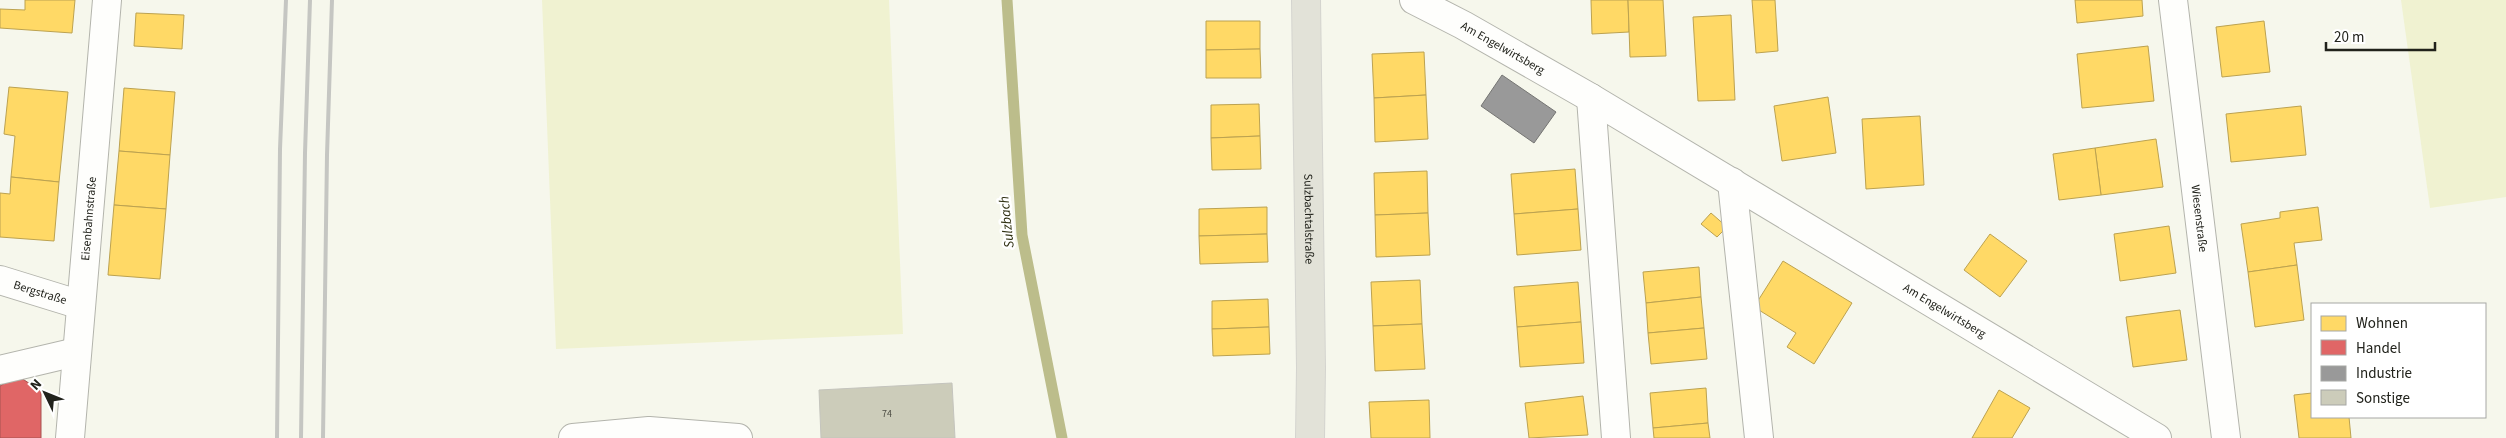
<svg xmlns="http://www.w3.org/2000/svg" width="2506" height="438" viewBox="0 0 2506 438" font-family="'Source Sans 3',sans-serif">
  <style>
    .green { fill: #f0f2d1 }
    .homes { fill: #ffd966; stroke: #bca250 }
    .shops { fill: #e06666; stroke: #a75250 }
    .industry { fill: #999; stroke: #757573 }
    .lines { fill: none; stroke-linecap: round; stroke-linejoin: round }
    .stream { stroke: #bcbd8b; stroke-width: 11 }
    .building { fill: #ccccba; stroke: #c4c4bd }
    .minor-casing { stroke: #b3b4ac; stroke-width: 30 }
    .major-casing { stroke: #d4d4cf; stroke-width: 30 }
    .minor { stroke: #fefefc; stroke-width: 28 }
    .major { stroke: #e2e2d8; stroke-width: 28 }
    .rail { stroke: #c5c6c2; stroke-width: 4 }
    .labels { text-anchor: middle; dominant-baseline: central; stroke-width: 5; stroke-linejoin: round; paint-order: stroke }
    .number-label { font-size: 10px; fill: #4c4c43 }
    .street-label { font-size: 12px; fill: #21221b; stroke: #fff }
    .water-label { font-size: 14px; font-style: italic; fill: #2f3012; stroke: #fff }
  </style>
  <rect width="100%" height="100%" fill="#f6f7ec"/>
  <g class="green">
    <path d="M542 0H889L903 334 556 349Z"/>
    <path d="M2401 0H2506V197L2430 208Z"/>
  </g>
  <g class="homes">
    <path d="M25 0H75L72 33 0 28V9L25 10Z"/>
    <path d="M1591 0H1628L1629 32 1592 34Z"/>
    <path d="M1628 0H1663L1666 56 1630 57Z"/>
    <path d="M1752 0H1775L1778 51 1756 53Z"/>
    <path d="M2075 0H2142L2143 16 2077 23Z"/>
    <path d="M136 13 184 15 182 49 134 46Z"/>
    <path d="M1731 15 1735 100 1698 101 1693 17Z"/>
    <path d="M1206 21H1260V49L1206 50Z"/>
    <path d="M2264 21 2270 72 2222 77 2216 27Z"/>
    <path d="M2148 46 2154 101 2082 108 2077 54Z"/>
    <path d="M1260 49 1261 78H1206V50Z"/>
    <path d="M1424 52 1426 95 1374 98 1372 54Z"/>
    <path d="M9 87 68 92 59 182 11 177 15 136 4 134Z"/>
    <path d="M124 88 175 92 170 155 119 151Z"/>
    <path d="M1426 95 1428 139 1375 142 1374 98Z"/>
    <path d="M1828 97 1836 153 1782 161 1774 106Z"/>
    <path d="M1259 104 1260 136 1211 138V105Z"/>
    <path d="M2301 106 2306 155 2231 162 2226 114Z"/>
    <path d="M1920 116 1924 185 1866 189 1862 119Z"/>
    <path d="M1260 136 1261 169 1212 170 1211 138Z"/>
    <path d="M2156 139 2163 187 2101 195 2095 148Z"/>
    <path d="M2095 148 2101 195 2059 200 2053 154Z"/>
    <path d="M119 151 170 155 166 209 114 205Z"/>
    <path d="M1575 169 1578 209 1514 214 1511 174Z"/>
    <path d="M1427 171 1428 213 1375 215 1374 173Z"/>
    <path d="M11 177 59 182 54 241 0 237V193L10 194Z"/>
    <path d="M114 205 166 209 160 279 108 275Z"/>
    <path d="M1267 207V234L1199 236V209Z"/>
    <path d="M2318 207 2322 240 2294 243 2297 265 2248 272 2241 224 2280 218V212Z"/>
    <path d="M1578 209 1581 250 1517 255 1514 214Z"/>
    <path d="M1428 213 1430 255 1376 257 1375 215Z"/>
    <path d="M1711 213 1727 227 1717 237 1701 224Z"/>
    <path d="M2169 226 2176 273 2120 281 2114 234Z"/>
    <path d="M1267 234 1268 262 1200 264 1199 236Z"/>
    <path d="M1990 234 2027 261 2000 297 1964 270Z"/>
    <path d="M1783 261 1852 303 1814 364 1787 347 1796 333 1754 307Z"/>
    <path d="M2297 265 2304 320 2255 327 2248 272Z"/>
    <path d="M1699 267 1701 297 1646 303 1643 272Z"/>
    <path d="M1420 280 1422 324 1373 326 1371 282Z"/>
    <path d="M1578 282 1581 322 1517 327 1514 287Z"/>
    <path d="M1701 297 1704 328 1648 333 1646 303Z"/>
    <path d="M1268 299 1269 327 1212 329V301Z"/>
    <path d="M2180 310 2187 360 2133 367 2126 317Z"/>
    <path d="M1581 322 1584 363 1520 367 1517 327Z"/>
    <path d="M1422 324 1425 369 1375 371 1373 326Z"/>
    <path d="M1269 327 1270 354 1213 356 1212 329Z"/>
    <path d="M1704 328 1707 359 1651 364 1648 333Z"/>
    <path d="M1706 388 1708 423 1653 428 1650 393Z"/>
    <path d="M1999 390 2030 408 2012 438H1972Z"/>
    <path d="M2312 393V417H2349L2351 438H2299L2294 395Z"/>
    <path d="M1583 396 1588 435 1529 438 1525 403Z"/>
    <path d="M1429 400 1430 438H1371L1369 402Z"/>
    <path d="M1708 423 1710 438H1654L1653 428Z"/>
  </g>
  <path class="shops" d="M18 376 41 391V438H0V386Z"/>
  <path class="industry" d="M1502 75 1556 112 1534 143 1481 106Z"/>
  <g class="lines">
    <path class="stream" d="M1007 0 1022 235 1062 438"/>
  </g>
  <path class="building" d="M952 383 955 438H821L819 390Z"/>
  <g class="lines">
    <defs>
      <g id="minor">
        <path id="s1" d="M1414 0 1463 25 1591 98 2157 438"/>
        <path id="s2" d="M2173 0 2226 438"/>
        <path d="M1591 98 1616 438"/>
        <path d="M1732 182 1759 438"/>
        <path id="s3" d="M0 280 81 305"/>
        <path d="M0 370 76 352"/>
        <path id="s4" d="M70 438 107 0"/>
        <path d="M573 438 649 431 738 438"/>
      </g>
      <g id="major">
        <path id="s5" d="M1306 0 1311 368 1310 438"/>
      </g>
    </defs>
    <use href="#minor" class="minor-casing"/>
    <use href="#major" class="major-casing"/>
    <use href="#minor" class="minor"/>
    <use href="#major" class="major"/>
    <g class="rail">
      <path d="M277 438 280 149 286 0"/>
      <path d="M301 438 305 153 310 0"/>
      <path d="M323 438 327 155 332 0"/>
    </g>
  </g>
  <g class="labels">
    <g class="number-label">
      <text x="887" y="414">74</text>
    </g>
    <g class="street-label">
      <text stroke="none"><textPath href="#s1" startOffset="101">Am Engelwirtsberg</textPath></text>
      <text stroke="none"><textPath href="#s4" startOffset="220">Eisenbahnstraße</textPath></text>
      <text stroke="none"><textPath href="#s5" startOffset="219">Sulzbachtalstraße</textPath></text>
      <text stroke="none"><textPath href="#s2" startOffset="220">Wiesenstraße</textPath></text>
      <text stroke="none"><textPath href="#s3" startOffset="42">Bergstraße</textPath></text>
      <text stroke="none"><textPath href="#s1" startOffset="615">Am Engelwirtsberg</textPath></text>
    </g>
    <g class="water-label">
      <text transform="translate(1007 222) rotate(-96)">Sulzbach</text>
    </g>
  </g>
  <rect x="2311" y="303" width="175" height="115" fill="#ffffff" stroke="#a6a7a4"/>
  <rect x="2321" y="316" width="25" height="15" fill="#ffd966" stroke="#a6a7a4"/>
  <text x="2356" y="328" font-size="15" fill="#21221b">Wohnen</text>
  <rect x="2321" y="340" width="25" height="15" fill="#e06666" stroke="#a6a7a4"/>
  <text x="2356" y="353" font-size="15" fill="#21221b">Handel</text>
  <rect x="2321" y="366" width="25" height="15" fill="#999999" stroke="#a6a7a4"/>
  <text x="2356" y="378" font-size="15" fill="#21221b">Industrie</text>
  <rect x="2321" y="390" width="25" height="15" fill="#ccccba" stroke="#a6a7a4"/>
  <text x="2356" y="403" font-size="15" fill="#21221b">Sonstige</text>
  <g transform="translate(45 393) rotate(313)" stroke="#ffffff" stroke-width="4" paint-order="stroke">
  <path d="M0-4L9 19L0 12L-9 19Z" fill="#21221b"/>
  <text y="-8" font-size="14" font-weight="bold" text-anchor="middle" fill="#21221b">N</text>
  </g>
  <path d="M2326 42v8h109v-8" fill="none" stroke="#21221b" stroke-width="2.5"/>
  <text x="2334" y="42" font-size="15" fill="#21221b" stroke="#ffffff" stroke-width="4" paint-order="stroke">20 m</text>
</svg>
